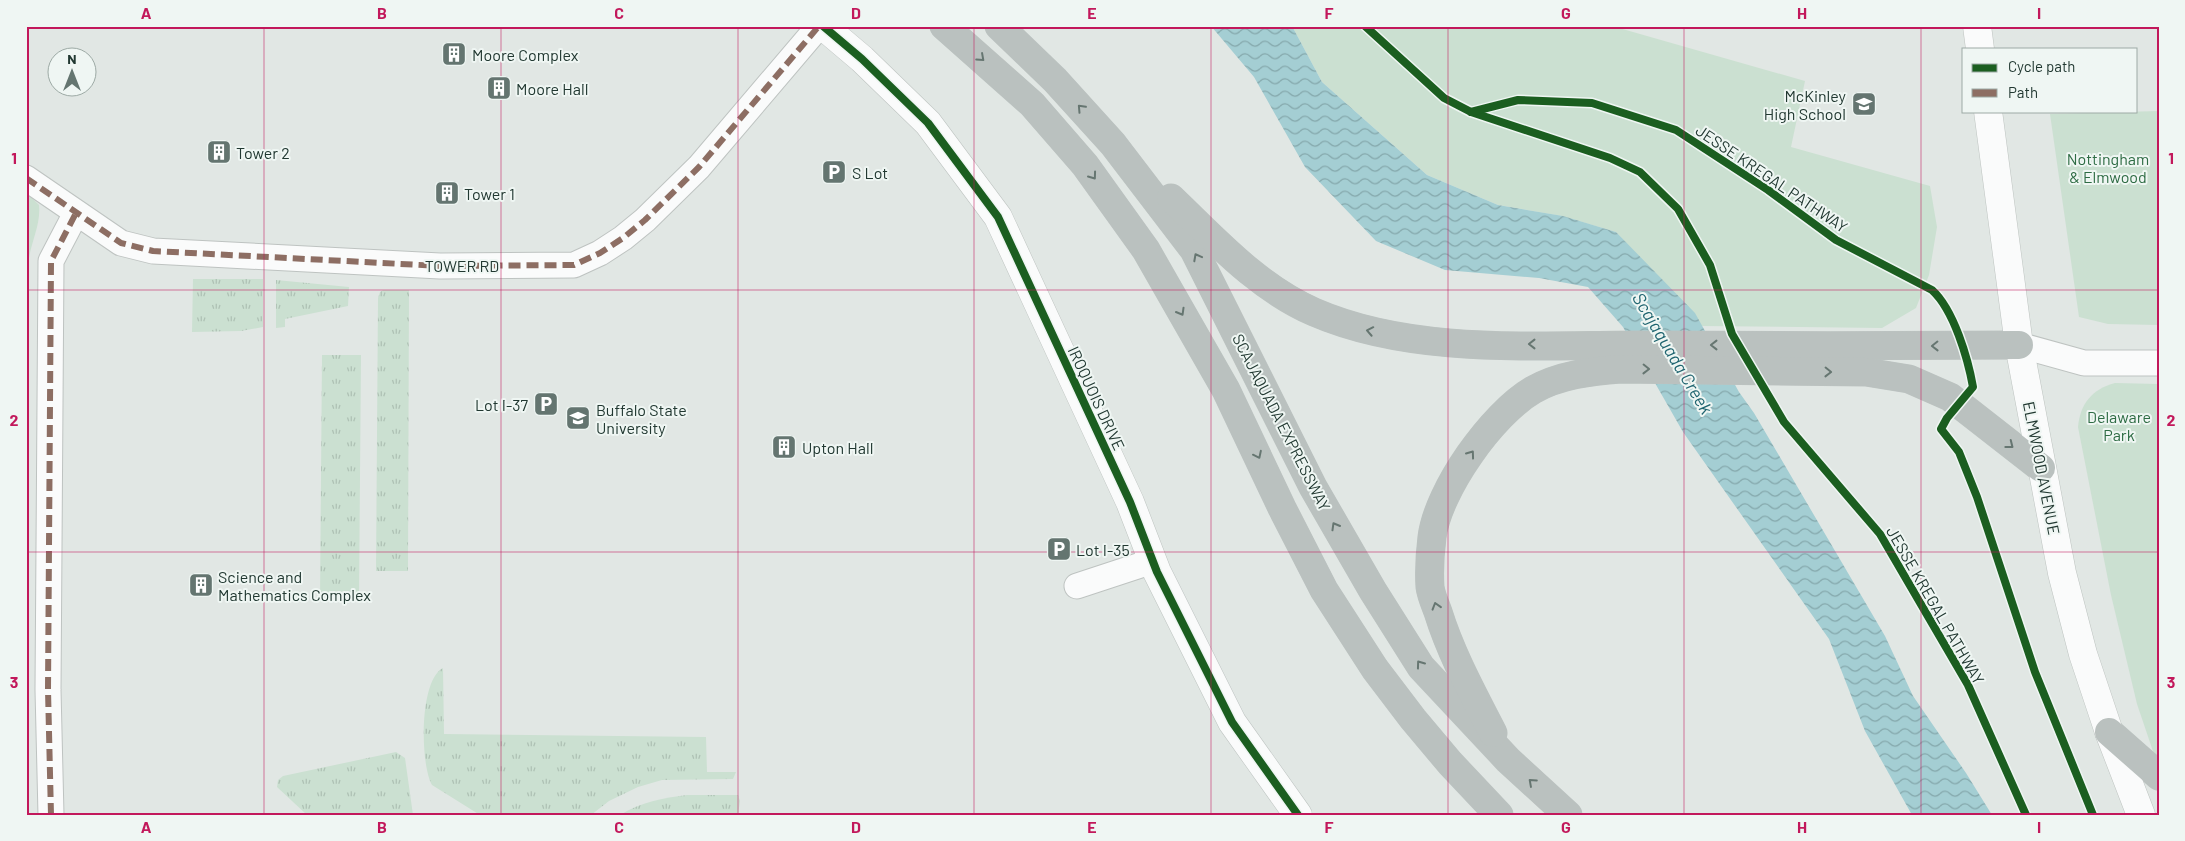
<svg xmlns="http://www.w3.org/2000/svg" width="2185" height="841" viewBox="0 0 2185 841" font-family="Barlow,sans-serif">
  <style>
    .grass { fill: url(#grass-tufts) }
    .park { fill: #cbe0d1 }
    .water { fill: url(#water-waves) }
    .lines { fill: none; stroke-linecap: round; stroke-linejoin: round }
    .street-casing { stroke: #bec3c1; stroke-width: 27 }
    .secondary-casing { stroke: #bec4c1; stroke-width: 29 }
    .highway-casing { stroke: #bcc3c1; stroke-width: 29 }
    .street { stroke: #fafbfb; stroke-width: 25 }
    .secondary { stroke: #fafbfb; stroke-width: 28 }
    .highway { stroke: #bac1bf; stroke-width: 28 }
    .quiet { stroke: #8d6e63; stroke-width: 6; stroke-dasharray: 12 6; stroke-linecap: butt }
    .cycleway-casing { stroke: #eff6f3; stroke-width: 11 }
    .cycleway { stroke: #1b5e20; stroke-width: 8 }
    .oneway { stroke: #667671 }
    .grid { fill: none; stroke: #c2185b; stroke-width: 1; stroke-opacity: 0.55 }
    .labels { text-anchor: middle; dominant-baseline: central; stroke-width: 4; stroke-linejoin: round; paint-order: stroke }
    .poi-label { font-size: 16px; fill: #213831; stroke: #eff6f3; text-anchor: start }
    .park-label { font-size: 16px; fill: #2e6c44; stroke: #eff6f3 }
    .street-label { font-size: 16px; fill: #213831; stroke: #eff6f3 }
    .water-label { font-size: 18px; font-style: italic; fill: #206570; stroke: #eff6f3 }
    .neatline { fill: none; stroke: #c2185b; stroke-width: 2 }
    .grid-label { font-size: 16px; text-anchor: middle; font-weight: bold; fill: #c2185b }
  </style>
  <defs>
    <pattern id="grass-tufts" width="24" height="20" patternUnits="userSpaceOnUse" patternTransform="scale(1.25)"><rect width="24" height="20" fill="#cbe0d1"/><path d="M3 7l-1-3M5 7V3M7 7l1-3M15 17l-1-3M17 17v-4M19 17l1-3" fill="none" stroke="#aec1b4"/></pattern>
    <pattern id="water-waves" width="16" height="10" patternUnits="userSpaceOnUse" patternTransform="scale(1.25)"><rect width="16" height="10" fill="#a4ced3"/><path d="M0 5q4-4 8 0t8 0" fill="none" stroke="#85a8ac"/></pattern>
  </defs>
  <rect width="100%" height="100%" fill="#e1e7e4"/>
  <g class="grass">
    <path d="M193 279H263V327L241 331 192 332Z"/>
    <path d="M276 280 349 287 348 306 285 319V327L276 328Z"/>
    <path d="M383 290H409L408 571H376L378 298 380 292Z"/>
    <path d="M322 355H361L359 601H320Z"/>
    <path d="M443 668 444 734 706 737 707 772H736L733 779 662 780 638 787 609 801 591 815H480L432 785C420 764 419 680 443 668Z"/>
    <path d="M396 752 405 758 413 815H307L277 787 278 780 283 776Z"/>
    <path d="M687 795H738L740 801 738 815H620C641 802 663 798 687 795Z"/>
  </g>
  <g class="park">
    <path d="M1292 26H1612L1805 81 1791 147 1930 186 1937 227 1929 275 1916 308 1882 328 1701 326 1616 232 1562 216 1498 205 1427 175 1322 82Z"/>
    <path d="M2159 111V325L2108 324 2079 317 2050 114Z"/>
    <path d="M26 192 39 205C41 223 32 240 29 258L26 360Z"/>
    <path d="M2115 383 2159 384V769L2137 704 2111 595 2078 427C2080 404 2092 389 2115 383Z"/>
  </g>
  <path class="water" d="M1211 26H1292L1322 82 1427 175 1498 205 1563 216 1616 232 1695 313 1739 392 1754 413 1885 636 1913 696 1966 773 1992 815H1912L1865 731 1829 639 1683 432 1623 327 1588 287 1539 278 1445 270 1376 241 1305 167 1254 77Z"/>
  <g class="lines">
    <defs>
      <g id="street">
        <path d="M26 178 121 243 153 251 440 266 574 265 600 253 623 238 645 220 699 167 819 26"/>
        <path d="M2019 345 2084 363H2159"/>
        <path d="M1077 586 1153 561"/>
        <path d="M51 815 48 690 51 261 76 213"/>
      </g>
      <g id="secondary">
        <path d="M823 26 862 59 928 123 998 217 1130 502 1157 572 1232 722 1298 815"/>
        <path d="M1977 26 1980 49"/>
        <path d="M1988 111 2019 345 2062 573 2083 654 2109 732 2141 815"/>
      </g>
      <g id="highway">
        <path d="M944 26 1032 104 1085 165 1146 250 1226 390 1282 508 1324 590 1375 669 1413 719 1450 763 1499 815"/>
        <path d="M999 26 1055 80 1113 144 1194 250 1313 487 1373 591 1421 667 1508 760 1568 815"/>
        <path d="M1171 198C1215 240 1257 287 1314 312 1413 355 1536 345 1642 345 1768 346 1893 346 2019 345"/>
        <path d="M2109 732 2159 776"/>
        <path d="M1493 733C1473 694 1451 654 1438 612 1435 604 1431 595 1430 587 1429 571 1430 553 1432 537 1438 490 1492 414 1533 390 1559 375 1592 371 1621 369L1866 372 1909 379 1950 397 2041 468"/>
      </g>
    </defs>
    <use href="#street" class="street-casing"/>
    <use href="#secondary" class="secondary-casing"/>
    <use href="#highway" class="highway-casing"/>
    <use href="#street" class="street"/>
    <use href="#secondary" class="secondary"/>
    <use href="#highway" class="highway"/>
    <g class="quiet">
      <path d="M26 178 121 243 153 251 440 266 574 265 600 253 623 238 645 220 699 167 819 26"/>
      <path d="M51 815 48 690 51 261 76 213"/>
    </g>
    <defs>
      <g id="cycleway">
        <path d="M823 26 862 59 928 123 998 217 1130 502 1157 572 1232 722 1298 815"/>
        <path d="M1365 26 1444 98 1471 112 1610 158 1640 172 1678 209 1710 265 1732 334 1784 422 1880 534 1968 685 2026 815"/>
        <path d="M1471 112 1518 100 1592 103 1676 130 1768 190 1836 240 1932 290C1954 310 1968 359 1973 387L1947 418 1941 429 1959 452 1977 497 2035 672 2093 815"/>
      </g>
    </defs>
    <use href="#cycleway" class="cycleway-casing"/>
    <use href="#cycleway" class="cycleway"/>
  </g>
  <defs><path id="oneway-chevron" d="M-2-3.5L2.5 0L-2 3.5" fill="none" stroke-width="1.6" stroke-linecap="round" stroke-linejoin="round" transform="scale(1.25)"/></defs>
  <g class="oneway">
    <use href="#oneway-chevron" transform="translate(981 58) rotate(42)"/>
    <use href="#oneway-chevron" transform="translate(1081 108) rotate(-133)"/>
    <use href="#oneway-chevron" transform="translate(1093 176) rotate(54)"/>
    <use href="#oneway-chevron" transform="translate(1197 257) rotate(-118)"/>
    <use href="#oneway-chevron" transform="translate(1181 312) rotate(60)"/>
    <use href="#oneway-chevron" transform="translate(1370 331) rotate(-169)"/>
    <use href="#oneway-chevron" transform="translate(1532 344) rotate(-180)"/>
    <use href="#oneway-chevron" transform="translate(1714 345) rotate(-180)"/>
    <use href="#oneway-chevron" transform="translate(1935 346) rotate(179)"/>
    <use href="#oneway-chevron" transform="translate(1646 369) rotate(1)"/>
    <use href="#oneway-chevron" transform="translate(1828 372) rotate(1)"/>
    <use href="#oneway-chevron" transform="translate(2010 445) rotate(38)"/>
    <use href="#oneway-chevron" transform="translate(1471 454) rotate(-54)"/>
    <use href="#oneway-chevron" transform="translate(1258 455) rotate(64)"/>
    <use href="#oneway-chevron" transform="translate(1335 526) rotate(-120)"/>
    <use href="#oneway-chevron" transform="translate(1436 606) rotate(-107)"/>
    <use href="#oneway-chevron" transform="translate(1420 664) rotate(-126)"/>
    <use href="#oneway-chevron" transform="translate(1532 782) rotate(-138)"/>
  </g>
  <path class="grid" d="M264 26V815M501 26V815M738 26V815M974 26V815M1211 26V815M1448 26V815M1684 26V815M1921 26V815M26 290H2159M26 552H2159"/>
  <defs>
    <symbol id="building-square" viewBox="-11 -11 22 22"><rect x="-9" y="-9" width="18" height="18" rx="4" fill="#647570" stroke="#eff6f3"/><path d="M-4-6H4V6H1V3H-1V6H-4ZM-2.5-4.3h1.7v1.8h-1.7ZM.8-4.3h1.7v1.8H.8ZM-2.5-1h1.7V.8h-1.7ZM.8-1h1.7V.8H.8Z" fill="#fff"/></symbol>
    <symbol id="school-square" viewBox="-11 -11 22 22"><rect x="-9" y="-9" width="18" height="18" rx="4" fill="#647570" stroke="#eff6f3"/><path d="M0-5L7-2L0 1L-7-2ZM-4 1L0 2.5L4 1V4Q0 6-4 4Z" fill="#fff"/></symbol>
    <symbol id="parking-square" viewBox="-11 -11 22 22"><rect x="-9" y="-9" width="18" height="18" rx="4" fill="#647570" stroke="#eff6f3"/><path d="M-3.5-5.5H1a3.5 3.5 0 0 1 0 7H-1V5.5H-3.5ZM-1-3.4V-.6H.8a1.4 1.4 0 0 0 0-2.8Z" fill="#fff"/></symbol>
    <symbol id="university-square" viewBox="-11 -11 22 22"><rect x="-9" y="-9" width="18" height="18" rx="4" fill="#647570" stroke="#eff6f3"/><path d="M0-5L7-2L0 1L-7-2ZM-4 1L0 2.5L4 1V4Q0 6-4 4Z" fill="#fff"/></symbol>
  </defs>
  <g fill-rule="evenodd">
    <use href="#building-square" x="440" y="40" width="28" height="28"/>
    <use href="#building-square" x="485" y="74" width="28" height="28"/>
    <use href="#school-square" x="1850" y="90" width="28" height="28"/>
    <use href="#building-square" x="205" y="138" width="28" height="28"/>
    <use href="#parking-square" x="820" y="158" width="28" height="28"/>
    <use href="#building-square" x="433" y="179" width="28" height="28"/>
    <use href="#parking-square" x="532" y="390" width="28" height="28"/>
    <use href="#university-square" x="564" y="404" width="28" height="28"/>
    <use href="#building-square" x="770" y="433" width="28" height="28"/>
    <use href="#parking-square" x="1045" y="535" width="28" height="28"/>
    <use href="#building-square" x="187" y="571" width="28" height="28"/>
  </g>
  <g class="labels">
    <g class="poi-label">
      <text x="472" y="54">Moore Complex</text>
      <text x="516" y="88">Moore Hall</text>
      <text x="1846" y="95" text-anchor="end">McKinley<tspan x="1846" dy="18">High School</tspan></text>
      <text x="236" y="152">Tower 2</text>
      <text x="852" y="172">S Lot</text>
      <text x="464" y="193">Tower 1</text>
      <text x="528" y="404" text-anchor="end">Lot I-37</text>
      <text x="596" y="409">Buffalo State<tspan x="596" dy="18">University</tspan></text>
      <text x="802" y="447">Upton Hall</text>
      <text x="1076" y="549">Lot I-35</text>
      <text x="218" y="576">Science and<tspan x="218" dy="18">Mathematics Complex</tspan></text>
    </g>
    <g class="park-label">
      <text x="2108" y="158">Nottingham<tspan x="2108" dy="18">&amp; Elmwood</tspan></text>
      <text x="2119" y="416">Delaware<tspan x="2119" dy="18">Park</tspan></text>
    </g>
    <g class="street-label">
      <text transform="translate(1772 178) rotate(34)">JESSE KREGAL PATHWAY</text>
      <text x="462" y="265">TOWER RD</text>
      <text transform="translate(1097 398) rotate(65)">IROQUOIS DRIVE</text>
      <text transform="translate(1282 422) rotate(63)">SCAJAQUADA EXPRESSWAY</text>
      <text transform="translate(2042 468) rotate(79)">ELMWOOD AVENUE</text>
      <text transform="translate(1936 605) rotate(60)">JESSE KREGAL PATHWAY</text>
    </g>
    <g class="water-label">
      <text transform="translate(1673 353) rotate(59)">Scajaquada Creek</text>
    </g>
  </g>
  <rect width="2185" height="841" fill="none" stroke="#eff6f3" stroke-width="55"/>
  <rect x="1962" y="48" width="175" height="65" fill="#eff6f3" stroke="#9daaa5"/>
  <rect x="1972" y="64" width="25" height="8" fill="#1b5e20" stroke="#9daaa5"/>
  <text x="2008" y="72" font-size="15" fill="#213831">Cycle path</text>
  <rect x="1972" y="89" width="25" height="8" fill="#8d6e63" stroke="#9daaa5"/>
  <text x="2008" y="98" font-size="15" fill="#213831">Path</text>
  <g transform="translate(72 72)"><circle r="24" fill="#eff6f3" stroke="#9daaa5"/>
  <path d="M0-4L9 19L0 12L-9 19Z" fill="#647570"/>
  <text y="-8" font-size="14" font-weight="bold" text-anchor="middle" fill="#213831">N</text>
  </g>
  <rect x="28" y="28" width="2130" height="786" class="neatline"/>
  <g class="grid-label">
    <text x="146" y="19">A</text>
    <text x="382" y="19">B</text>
    <text x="619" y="19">C</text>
    <text x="856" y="19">D</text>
    <text x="1092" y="19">E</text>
    <text x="1329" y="19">F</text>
    <text x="1566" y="19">G</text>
    <text x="1802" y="19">H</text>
    <text x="2039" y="19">I</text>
    <text x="14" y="164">1</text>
    <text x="2171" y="164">1</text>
    <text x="14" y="426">2</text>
    <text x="2171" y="426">2</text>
    <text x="14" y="688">3</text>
    <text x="2171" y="688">3</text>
    <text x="146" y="833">A</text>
    <text x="382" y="833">B</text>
    <text x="619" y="833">C</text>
    <text x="856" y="833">D</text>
    <text x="1092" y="833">E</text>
    <text x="1329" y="833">F</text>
    <text x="1566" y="833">G</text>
    <text x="1802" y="833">H</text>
    <text x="2039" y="833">I</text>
  </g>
</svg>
